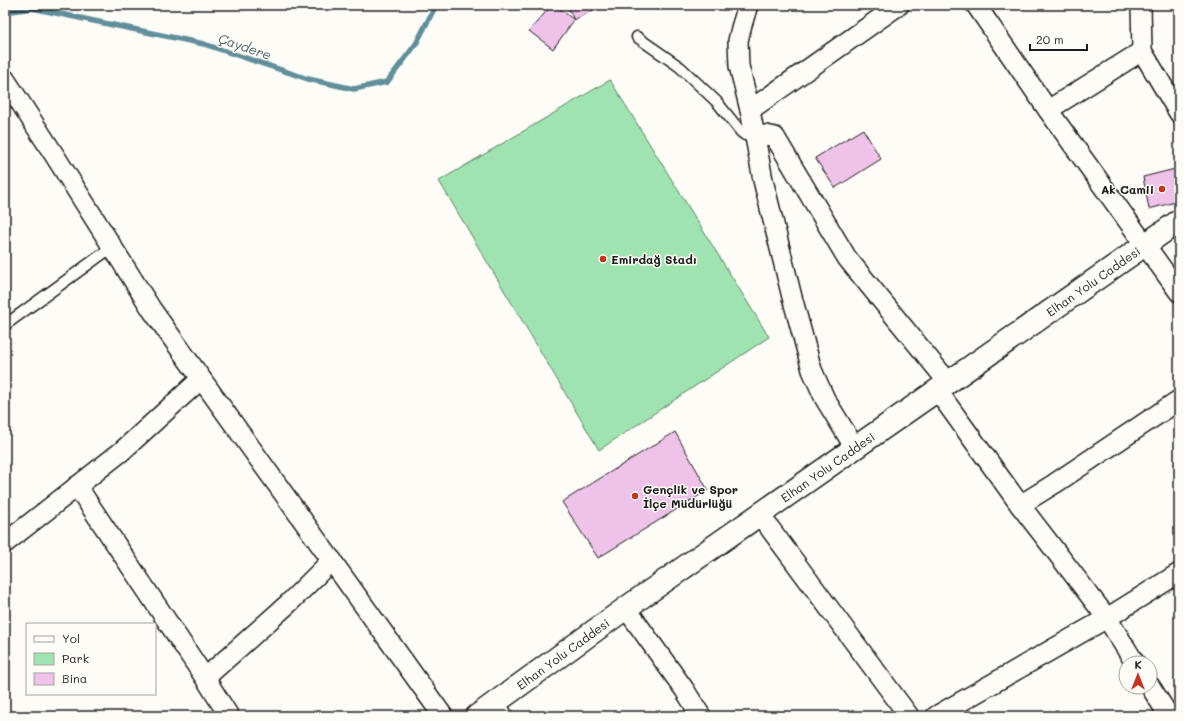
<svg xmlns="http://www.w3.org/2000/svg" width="1184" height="721" viewBox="0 0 1184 721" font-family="Mali,sans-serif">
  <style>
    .green { fill: #9fe4b0; stroke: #5e8066 }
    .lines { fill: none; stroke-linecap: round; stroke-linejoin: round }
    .stream { stroke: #618f9b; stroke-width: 5.5 }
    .building { fill: #efc3e9; stroke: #1c1c1c }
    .lane-casing { stroke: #1c1c1c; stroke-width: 13 }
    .street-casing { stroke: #1c1c1c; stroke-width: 22 }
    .secondary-casing { stroke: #1c1c1c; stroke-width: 25 }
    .lane { stroke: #fdfcf7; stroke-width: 10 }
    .street { stroke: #fdfcf7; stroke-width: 19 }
    .secondary { stroke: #fdfcf7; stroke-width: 22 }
    .poi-dot { fill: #c8321e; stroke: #fdfcf7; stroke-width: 1.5 }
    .labels { text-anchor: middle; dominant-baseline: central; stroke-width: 3; stroke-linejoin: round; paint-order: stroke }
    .poi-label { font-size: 12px; font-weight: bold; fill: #1c1c1c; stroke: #fdfcf7; text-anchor: start }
    .street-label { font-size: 12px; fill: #1c1c1c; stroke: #fdfcf7 }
    .water-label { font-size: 13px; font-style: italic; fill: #445f66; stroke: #fdfcf7 }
  </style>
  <rect width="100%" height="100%" fill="#fdfcf7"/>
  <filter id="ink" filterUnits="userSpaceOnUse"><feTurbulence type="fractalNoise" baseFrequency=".025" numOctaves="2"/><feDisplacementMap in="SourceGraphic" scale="8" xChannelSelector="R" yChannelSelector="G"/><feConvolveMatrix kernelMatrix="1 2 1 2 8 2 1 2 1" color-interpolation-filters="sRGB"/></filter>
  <g filter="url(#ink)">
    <path class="green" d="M610 80 769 337 599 450 439 181Z"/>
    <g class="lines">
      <path class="stream" d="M5 12 32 8 204 44 308 79 354 89 387 82 416 44 436 5"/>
    </g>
    <g class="building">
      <path d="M552 5H555L574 20 553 49 529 31Z"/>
      <path d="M567 5H598L599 7 574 20Z"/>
      <path d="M863 129 881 159 835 188 815 158Z"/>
      <path d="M1179 168V201L1149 209 1143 177Z"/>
      <path d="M675 432 708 490 598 558 562 502Z"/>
    </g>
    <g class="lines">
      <defs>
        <g id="lane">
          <path d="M637 37 680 67 717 102 741 132 745 135 754 136"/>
          <path d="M5 325 112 247"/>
        </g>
        <g id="street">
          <path d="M748 5 741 28 738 41 739 66 750 110 763 180 792 297 812 370 825 399 855 448"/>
          <path d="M976 5 1048 110 1179 292"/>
          <path d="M1141 5 1142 51"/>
          <path d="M5 79 55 156 152 310 443 716"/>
          <path d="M750 110 899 5"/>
          <path d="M1048 110 1142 51 1179 113"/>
          <path d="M754 136 766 135 775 137 847 258 948 382"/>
          <path d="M937 390 1020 505 1107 618 1135 663"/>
          <path d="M77 486 205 678 229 716"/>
          <path d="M1020 505 1054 484 1179 400"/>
          <path d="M760 515 909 716"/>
          <path d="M5 543 122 451 201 379"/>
          <path d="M626 608 684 689 701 716"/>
          <path d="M205 678 289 603 332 560"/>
          <path d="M1150 686 1169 716"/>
          <path d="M495 704 503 716"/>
          <path d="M936 716 1107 618 1179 573"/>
        </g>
        <g id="secondary">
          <path id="s1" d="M477 716 626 608 1179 221"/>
        </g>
      </defs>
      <use href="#lane" class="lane-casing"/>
      <use href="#street" class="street-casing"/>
      <use href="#secondary" class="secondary-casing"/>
      <use href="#lane" class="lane"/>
      <use href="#street" class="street"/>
      <use href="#secondary" class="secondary"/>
    </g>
  </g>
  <g class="poi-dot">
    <circle cx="1162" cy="189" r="4"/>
    <circle cx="603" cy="259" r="4"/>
    <circle cx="635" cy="496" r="4"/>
  </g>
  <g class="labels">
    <g class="poi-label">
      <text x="1154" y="189" text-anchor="end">Ak Camii</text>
      <text x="611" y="259">Emirdağ Stadı</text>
      <text x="643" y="489">Gençlik ve Spor<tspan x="643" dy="14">İlçe Müdürlüğü</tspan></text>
    </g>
    <g class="street-label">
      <text stroke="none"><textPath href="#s1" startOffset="754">Elhan Yolu Caddesi</textPath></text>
      <text stroke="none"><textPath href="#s1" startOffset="430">Elhan Yolu Caddesi</textPath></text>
      <text stroke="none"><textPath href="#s1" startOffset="106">Elhan Yolu Caddesi</textPath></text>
    </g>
    <g class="water-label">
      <text transform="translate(245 46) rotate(19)">Çaydere</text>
    </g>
  </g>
  <rect width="1184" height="721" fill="none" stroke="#fdfcf7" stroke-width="20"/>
  <rect x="10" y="10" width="1164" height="701" fill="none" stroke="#1c1c1c" stroke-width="1.5" filter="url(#ink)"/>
  <rect x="26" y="623" width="130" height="72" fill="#fdfcf7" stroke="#a3a29f"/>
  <rect x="34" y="636" width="20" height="6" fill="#fdfcf7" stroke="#a3a29f"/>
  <text x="62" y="643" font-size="12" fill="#1c1c1c">Yol</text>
  <rect x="34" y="653" width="20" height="12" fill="#9fe4b0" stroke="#a3a29f"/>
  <text x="62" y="663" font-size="12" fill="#1c1c1c">Park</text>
  <rect x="34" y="673" width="20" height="12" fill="#efc3e9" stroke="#a3a29f"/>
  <text x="62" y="683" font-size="12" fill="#1c1c1c">Bina</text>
  <g transform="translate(1138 675)"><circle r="19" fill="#fdfcf7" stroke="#a3a29f"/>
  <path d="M0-3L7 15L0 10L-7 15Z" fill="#c8321e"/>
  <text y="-6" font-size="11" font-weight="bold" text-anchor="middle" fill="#1c1c1c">K</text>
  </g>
  <path d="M1030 44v6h57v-6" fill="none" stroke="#1c1c1c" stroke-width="2"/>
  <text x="1036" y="44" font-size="12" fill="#1c1c1c" stroke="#fdfcf7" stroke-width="3" paint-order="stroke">20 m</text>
</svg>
